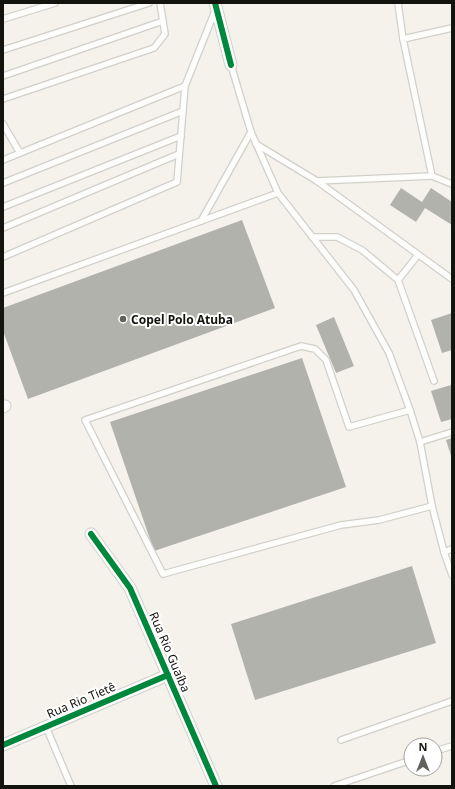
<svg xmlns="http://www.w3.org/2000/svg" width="455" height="789" viewBox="0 0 455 789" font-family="'Noto Sans',sans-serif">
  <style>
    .building { fill: #b2b2ac }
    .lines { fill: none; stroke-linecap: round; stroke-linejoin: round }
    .lane-casing { stroke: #d1d0ca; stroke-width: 8 }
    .street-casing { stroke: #d1d0ca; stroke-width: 13 }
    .lane { stroke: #fdfdfc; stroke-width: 5.5 }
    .street { stroke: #fdfdfc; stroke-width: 11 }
    .cycleway-casing { stroke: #fff; stroke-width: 8 }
    .cycleway { stroke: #00873e; stroke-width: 6 }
    .poi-dot { fill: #62625c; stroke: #fff; stroke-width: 1.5 }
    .labels { text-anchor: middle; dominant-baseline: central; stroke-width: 4; stroke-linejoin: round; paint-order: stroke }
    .poi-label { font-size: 12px; font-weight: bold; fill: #14140f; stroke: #fff; text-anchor: start }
    .street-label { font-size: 12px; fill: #14140f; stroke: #fff }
  </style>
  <rect width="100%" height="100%" fill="#f4f2ea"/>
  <g class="building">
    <path d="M401 188 422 202 431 188 452 202V225L425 208 416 222 390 205Z"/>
    <path d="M242 220 275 308 28 399 3 331V308Z"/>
    <path d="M452 313V350L442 353 431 320Z"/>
    <path d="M334 317 354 366 336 373 316 325Z"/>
    <path d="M302 358 346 487 154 551 110 422Z"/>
    <path d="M451 385 452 389V419L441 422 431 391Z"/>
    <path d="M452 438V459L446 440Z"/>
    <path d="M412 566 436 643 255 700 231 624Z"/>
  </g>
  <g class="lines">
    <defs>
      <g id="lane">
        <path d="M398 3 403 39"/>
        <path d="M3 19 55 3"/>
        <path d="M3 50 149 3"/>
        <path d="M231 65 251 132 278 193 354 290 389 353 410 410 420 442 432 506 444 552 452 575"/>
        <path d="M3 76 163 21"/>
        <path d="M3 99 154 48 165 34 160 3"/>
        <path d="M3 124 20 153"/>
        <path d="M256 144 317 181 452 279"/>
        <path d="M3 160 185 86 215 11"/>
        <path d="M432 176 452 184"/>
        <path d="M317 181 432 176 403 39 452 28"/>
        <path d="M3 183 183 111"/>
        <path d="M3 207 181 136"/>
        <path d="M201 221 251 132"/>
        <path d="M3 228 179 154"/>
        <path d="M312 237H337L362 250 398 280 434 381"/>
        <path d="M3 257 177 182 185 86"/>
        <path d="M398 280 418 255"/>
        <path d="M3 293 278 193"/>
        <path d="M410 410 349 427 326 360 315 349 301 346 85 420 163 574 341 525 379 520 432 506"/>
        <path d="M420 442 452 432"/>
        <path d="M444 552 452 549"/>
        <path d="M46 727 71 786"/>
        <path d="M341 740 452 701"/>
        <path d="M435 751 452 746"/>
        <path d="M334 786 411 760"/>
      </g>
      <g id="street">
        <path d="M215 3 231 65"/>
        <path d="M3 407 5 406"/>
        <path d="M91 534 130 588 216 786"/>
        <path d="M3 745 168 675"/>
      </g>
    </defs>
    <use href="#lane" class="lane-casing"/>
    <use href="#street" class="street-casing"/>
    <use href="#lane" class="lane"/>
    <use href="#street" class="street"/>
    <defs>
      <g id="cycleway">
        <path d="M215 3 231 65"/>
        <path d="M91 534 130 588 216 786"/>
        <path d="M3 745 168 675"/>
      </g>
    </defs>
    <use href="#cycleway" class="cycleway-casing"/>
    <use href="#cycleway" class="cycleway"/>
  </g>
  <circle class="poi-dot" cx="123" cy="319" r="4"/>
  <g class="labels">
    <g class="poi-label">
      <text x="131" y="319">Copel Polo Atuba</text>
    </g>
    <g class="street-label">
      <text transform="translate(170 652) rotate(67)">Rua Rio Guaíba</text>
      <text transform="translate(81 700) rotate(-23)">Rua Rio Tietê</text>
    </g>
  </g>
  <rect width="455" height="789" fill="none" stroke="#14140f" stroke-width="8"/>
  <g transform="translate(423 757)"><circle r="19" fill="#ffffff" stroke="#a1a19f"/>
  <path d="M0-3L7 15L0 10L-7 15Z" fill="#62625c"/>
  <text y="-6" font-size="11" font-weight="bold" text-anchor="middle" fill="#14140f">N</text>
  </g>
</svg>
